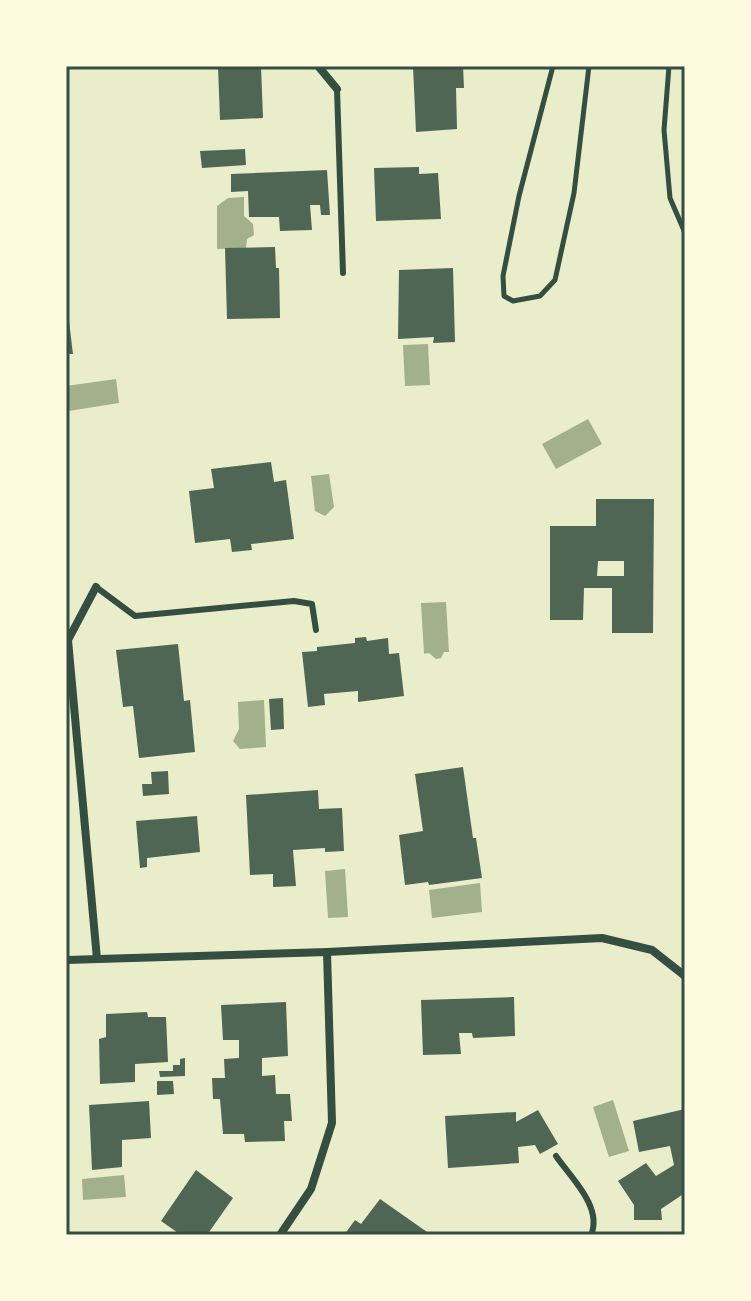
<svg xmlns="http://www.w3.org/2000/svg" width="751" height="1301" viewBox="0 0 751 1301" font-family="Bitter,serif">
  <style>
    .water { fill: #a3b18a }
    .building { fill: #4f6655; fill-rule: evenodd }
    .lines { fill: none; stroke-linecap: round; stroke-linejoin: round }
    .path { stroke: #344e41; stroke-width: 5 }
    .service { stroke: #344e41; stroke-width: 6 }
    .minor { stroke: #344e41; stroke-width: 8 }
    .neatline { fill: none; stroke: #344e41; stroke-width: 3 }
  </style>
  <rect width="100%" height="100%" fill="#e9edc9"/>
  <g class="water">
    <path d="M244 197V216L253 224 254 235 247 239 246 248 217 249V206L228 198Z"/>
    <path d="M428 344 430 385 405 386 403 345Z"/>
    <path d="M116 379 119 403 69 411 66 386Z"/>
    <path d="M588 419 602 444 556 469 542 444Z"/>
    <path d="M329 474 334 507 325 516 315 511 311 476Z"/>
    <path d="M446 602 449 652H444L441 658 436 659 429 653 424 654 421 603Z"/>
    <path d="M264 700 266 747 240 749 233 741 239 729 238 702Z"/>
    <path d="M345 869 348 917 328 918 325 871Z"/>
    <path d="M480 883 482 912 432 918 429 890Z"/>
    <path d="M613 1100 629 1151 609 1157 593 1107Z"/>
    <path d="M124 1175 126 1197 83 1200 82 1179Z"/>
  </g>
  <g class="building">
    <path d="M218 66H261L263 118 220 120Z"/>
    <path d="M413 66H463L464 88H456L457 129 416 132Z"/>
    <path d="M245 149 246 165 202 168 200 151Z"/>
    <path d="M419 167V174L438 173 441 219 376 221 374 168Z"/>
    <path d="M327 170 330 215H321L320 205H310L312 230 280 231 279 217H249L248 191 231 192V174Z"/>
    <path d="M275 247 276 268H279L280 318 227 319 225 248Z"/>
    <path d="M453 268 455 342 433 343 434 337 398 339 399 270Z"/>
    <path d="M66 313H68L73 354H66Z"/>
    <path d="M271 462 274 482 286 480 294 539 251 544 252 550 232 552 230 539 195 543 189 491 214 488 211 469Z"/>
    <path d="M596 499H654L653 633H612V588H584L583 620H550V526H596ZM598 561H624V576H597Z"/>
    <path d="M366 637 367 641 388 638 389 654 399 653 404 696 358 702V691L324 694 325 705 308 707 302 652 317 651V647L355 643V638Z"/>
    <path d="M178 644 184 701 190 700 195 752 139 758 133 706 123 707 116 650Z"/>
    <path d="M283 698 284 729 271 730 269 699Z"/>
    <path d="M463 767 473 838H476L482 878 429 885 428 882 405 885 399 835 423 831 415 774Z"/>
    <path d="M168 771 169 794 143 796 142 784H152L151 772Z"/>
    <path d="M318 790 319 809 342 808 344 851 325 852V848L293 850 296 886 273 887V874L250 875 246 795Z"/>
    <path d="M197 816 200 852 147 858V867L140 868 136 821Z"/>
    <path d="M514 997 515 1036 473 1038 472 1033H459L461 1054 423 1055 421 1000Z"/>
    <path d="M286 1002 288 1056 262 1058V1076L275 1075 276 1094H290L292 1121H284L285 1141 245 1142 244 1134H223L220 1099H213L212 1078H225L224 1059 239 1058V1040H223L221 1005Z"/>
    <path d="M147 1012 148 1017H166L168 1062 135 1064V1082L100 1084 99 1039 106 1037V1014Z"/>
    <path d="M185 1058V1076L160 1077 159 1071H173V1065H180V1059Z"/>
    <path d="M157 1081H173L174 1094 157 1095Z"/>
    <path d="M149 1101 151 1138 122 1140V1167L92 1170 89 1105Z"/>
    <path d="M685 1109V1193L661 1209 662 1220H634V1205L618 1181 646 1163 656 1176 674 1165 670 1146 639 1152 633 1121Z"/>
    <path d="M538 1110 558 1144 540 1154 535 1145 518 1147 519 1163 448 1168 445 1116 516 1112V1122Z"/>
    <path d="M196 1170 233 1198 207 1235H181L161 1221Z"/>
    <path d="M380 1199 427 1232 425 1235H344L355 1220 361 1224Z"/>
  </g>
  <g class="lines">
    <g class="path">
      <path d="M553 66 519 196 503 276 504 296 513 301 540 296 555 280 574 193 589 66"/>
      <path d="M669 66 664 130 670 198 685 233"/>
    </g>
    <g class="service">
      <path d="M337 89 343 273"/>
      <path d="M96 587 135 616 294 601 312 604 316 630"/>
      <path d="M556 1156C571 1178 603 1207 591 1235"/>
    </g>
    <g class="minor">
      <path d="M318 66 337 89"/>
      <path d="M96 587 68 640 97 959"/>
      <path d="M66 960 327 952 602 938 652 950 685 976"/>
      <path d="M280 1235 311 1189 332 1123 327 952"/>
    </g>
  </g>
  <rect width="751" height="1301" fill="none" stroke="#fefae0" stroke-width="136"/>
  <rect x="68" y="68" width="615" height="1165" class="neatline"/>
</svg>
